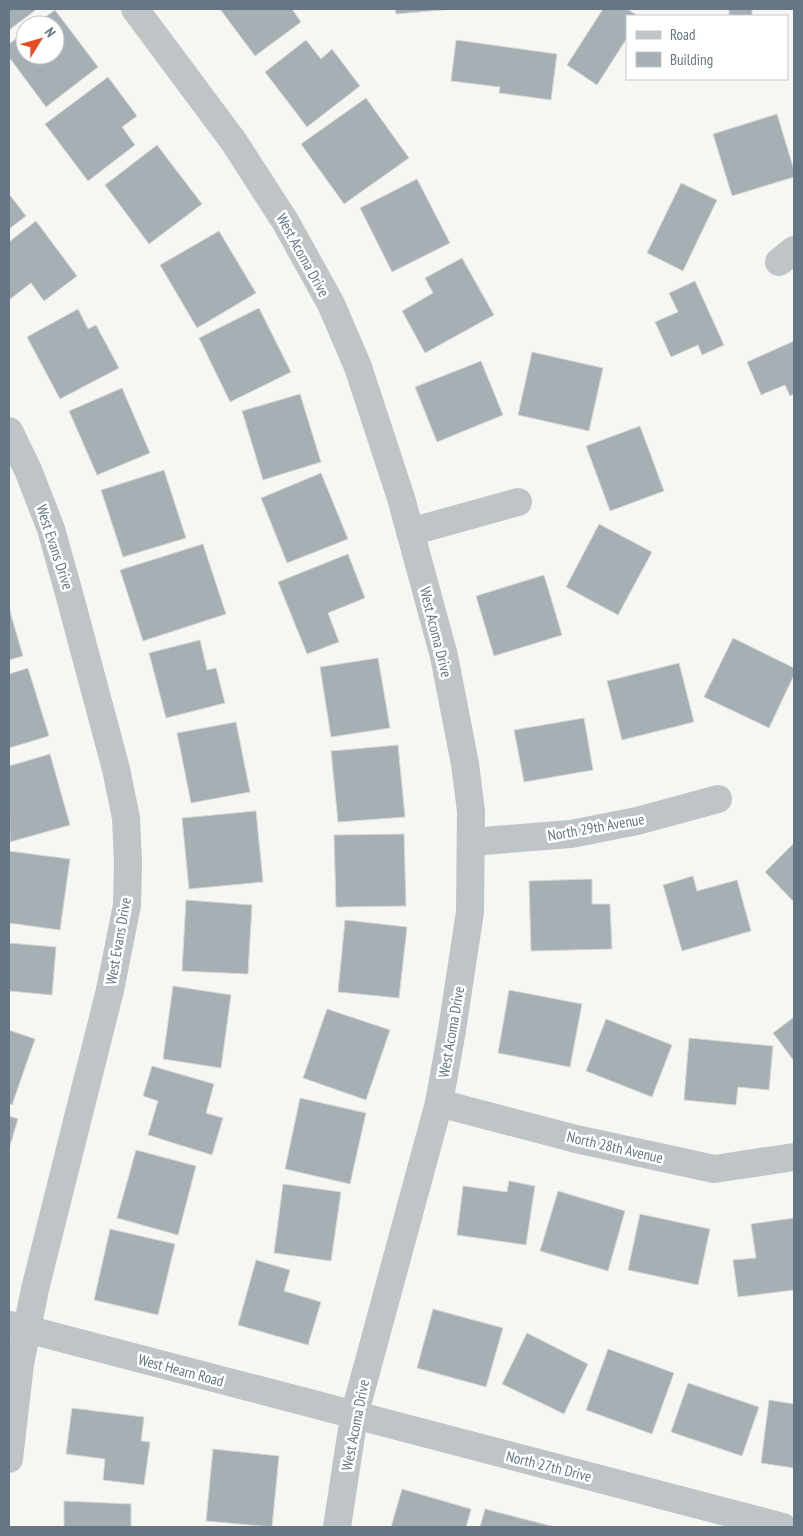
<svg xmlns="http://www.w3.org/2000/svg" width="803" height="1536" viewBox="0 0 803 1536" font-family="'PT Sans Narrow',sans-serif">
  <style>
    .building { fill: #a6afb4; stroke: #d8d8d5 }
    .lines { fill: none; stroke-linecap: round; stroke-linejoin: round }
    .minor { stroke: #bfc4c7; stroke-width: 28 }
    .labels { text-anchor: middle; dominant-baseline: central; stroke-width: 5; stroke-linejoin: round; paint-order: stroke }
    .street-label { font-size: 15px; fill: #657784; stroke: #fff }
  </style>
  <rect width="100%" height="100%" fill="#f6f6f3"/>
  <g class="building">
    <path d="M9 9H37L9 30Z"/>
    <path d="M220 9H292L301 22 255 56Z"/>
    <path d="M395 9H454L396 14Z"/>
    <path d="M603 9H627L638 16H627V38L597 85 567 65Z"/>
    <rect x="729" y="9" width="23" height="7"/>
    <path d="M55 10 98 67 46 107 9 57V44L25 32V55H55V25H34Z"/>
    <path d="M306 40 321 59 332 49 360 86 307 127 265 72Z"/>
    <path d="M456 40 557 54 551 100 499 93 500 87 451 81Z"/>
    <path d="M108 77 137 116 122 127 135 145 88 181 45 124Z"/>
    <path d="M366 98 409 158 344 204 301 144Z"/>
    <path d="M777 114 794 170V177L732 196 713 134Z"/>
    <path d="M157 145 202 204 149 244 105 185Z"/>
    <path d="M417 179 450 243 392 272 360 208Z"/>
    <path d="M681 183 717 200 683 271 647 253Z"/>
    <path d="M9 194 26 216 9 229Z"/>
    <path d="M36 221 77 276 44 301 31 283 9 300V242Z"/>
    <path d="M219 231 256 293 197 328 160 265Z"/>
    <path d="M462 258 494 315 425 353 402 311 433 293 425 278Z"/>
    <path d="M695 281 724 345 702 355 698 345 671 357 655 322 678 312 669 293Z"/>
    <path d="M259 308 291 372 230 402 199 338Z"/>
    <path d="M78 309 88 329 96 325 119 368 60 399 27 337Z"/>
    <path d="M794 341V394L790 396 785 385 761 395 747 362Z"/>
    <path d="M532 352 603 368 589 431 518 415Z"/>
    <path d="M481 361 503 415 437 442 415 387Z"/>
    <path d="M122 388 150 453 97 475 69 411Z"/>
    <path d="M300 394 321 462 263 480 242 411Z"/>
    <path d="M640 426 664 491 610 511 586 446Z"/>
    <path d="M164 470 186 538 123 557 101 490Z"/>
    <path d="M321 473 348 539 287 563 261 498Z"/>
    <path d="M599 524 652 552 618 615 566 587Z"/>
    <path d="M203 544 226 614 143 641 120 570Z"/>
    <path d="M348 554 365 598 328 613 339 642 307 654 278 582Z"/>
    <path d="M544 575 562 635 494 656 476 596Z"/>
    <path d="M9 608 23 656 9 660Z"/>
    <path d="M733 638 794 668V675L769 728 704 697Z"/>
    <path d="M200 640 207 670 216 668 225 703 166 718 149 653Z"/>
    <path d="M378 658 390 728 331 737 320 667Z"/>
    <path d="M679 663 694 722 622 740 607 681Z"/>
    <path d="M28 668 49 736 9 748V674Z"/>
    <path d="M584 718 593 770 524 782 514 730Z"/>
    <path d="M236 722 250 792 191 803 177 733Z"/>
    <path d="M398 745 405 817 338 822 331 751Z"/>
    <path d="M50 754 70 825 10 842 9 766Z"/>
    <path d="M256 811 263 882 189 889 182 818Z"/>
    <path d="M404 834 406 906 336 907 334 835Z"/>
    <path d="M794 843V902L765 872Z"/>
    <path d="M9 851 70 859 60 930 9 923Z"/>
    <path d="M693 876 697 891 737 880 751 931 682 951 663 885Z"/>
    <path d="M592 879V904H610L612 949 531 951 529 881Z"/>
    <path d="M186 900 252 905 248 974 182 971Z"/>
    <path d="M345 920 407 927 399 998 338 992Z"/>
    <path d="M9 943 56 947 52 995 9 991V995Z"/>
    <path d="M173 986 231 995 221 1068 163 1059Z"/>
    <path d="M509 990 582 1004 570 1067 498 1053Z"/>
    <path d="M327 1009 390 1030 366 1100 303 1078Z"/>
    <path d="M794 1017V1061L773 1033Z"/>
    <path d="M606 1019 672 1045 652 1097 586 1071Z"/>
    <path d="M9 1030 35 1039 12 1105 9 1104Z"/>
    <path d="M689 1038 773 1046 769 1090 738 1087 736 1105 684 1100Z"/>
    <path d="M152 1066 214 1084 206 1113 223 1118 212 1155 148 1135 158 1101 143 1096Z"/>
    <path d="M300 1098 366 1113 350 1184 285 1169Z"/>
    <path d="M9 1116 18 1119 9 1149Z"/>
    <path d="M136 1150 196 1166 178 1235 117 1218Z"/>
    <path d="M509 1181 535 1186 526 1245 457 1235 463 1186 507 1192Z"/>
    <path d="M283 1184 341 1192 331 1261 274 1253Z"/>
    <path d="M558 1191 625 1211 608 1271 540 1251Z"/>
    <path d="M640 1214 710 1229 698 1285 628 1270Z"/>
    <path d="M794 1218V1290L738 1297 733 1260 756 1258 751 1224Z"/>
    <path d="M110 1229 175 1244 158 1315 94 1300Z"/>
    <path d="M256 1260 290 1270 284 1291 321 1302 308 1345 238 1325Z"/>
    <path d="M433 1309 503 1328 486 1387 417 1368Z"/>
    <path d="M527 1333 588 1364 564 1414 502 1384Z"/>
    <path d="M608 1349 674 1373 652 1434 586 1410Z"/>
    <path d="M688 1383 759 1407 742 1456 671 1432Z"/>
    <path d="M769 1400 794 1404V1468L761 1463Z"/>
    <path d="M72 1408 144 1417 141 1441 150 1442 144 1485 103 1480 105 1459 66 1454Z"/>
    <path d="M213 1449 279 1456 272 1527 206 1521Z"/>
    <path d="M402 1489 471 1509 466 1527H391Z"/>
    <path d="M64 1501 131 1504V1527H64Z"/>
    <path d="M485 1509 555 1527H480Z"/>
  </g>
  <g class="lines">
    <g class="minor">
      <path d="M135 9 234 142 285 221 331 304 358 367 401 498 444 656 465 764 471 811 470 912 452 1030 439 1103 354 1416 337 1527"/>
      <path d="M779 262 794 250"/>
      <path d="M9 431 28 470 51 529 70 597 116 769 126 818 128 863 127 905 110 990 35 1289 20 1364 9 1459"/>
      <path d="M410 532 518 502"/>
      <path d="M471 842 571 834 637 821 718 799"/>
      <path d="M439 1103 576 1139 714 1169 794 1157"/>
      <path d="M11 1325 783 1527"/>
    </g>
  </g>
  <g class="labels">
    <g class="street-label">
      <text transform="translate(303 255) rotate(61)">West Acoma Drive</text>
      <text transform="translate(55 547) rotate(72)">West Evans Drive</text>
      <text transform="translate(436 632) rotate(76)">West Acoma Drive</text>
      <text transform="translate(596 827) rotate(-10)">North 29th Avenue</text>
      <text transform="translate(118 941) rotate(-80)">West Evans Drive</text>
      <text transform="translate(451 1032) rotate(-80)">West Acoma Drive</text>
      <text transform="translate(615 1147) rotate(13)">North 28th Avenue</text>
      <text transform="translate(181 1370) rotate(15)">West Hearn Road</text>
      <text transform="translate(355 1425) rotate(-79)">West Acoma Drive</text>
      <text transform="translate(549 1466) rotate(14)">North 27th Drive</text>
    </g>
  </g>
  <rect width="803" height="1536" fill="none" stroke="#657784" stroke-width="20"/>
  <rect x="626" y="15" width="162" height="65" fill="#ffffff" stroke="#c1c9ce"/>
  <rect x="636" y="31" width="25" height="8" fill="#bfc4c7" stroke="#c1c9ce"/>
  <text x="670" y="40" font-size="15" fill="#657784">Road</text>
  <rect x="636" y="52" width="25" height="15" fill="#a6afb4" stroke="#c1c9ce"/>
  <text x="670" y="65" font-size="15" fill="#657784">Building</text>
  <g transform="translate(40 40) rotate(53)"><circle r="24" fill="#ffffff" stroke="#c1c9ce"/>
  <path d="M0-4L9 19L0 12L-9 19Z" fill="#e64b24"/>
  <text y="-8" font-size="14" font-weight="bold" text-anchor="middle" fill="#657784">N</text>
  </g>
</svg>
